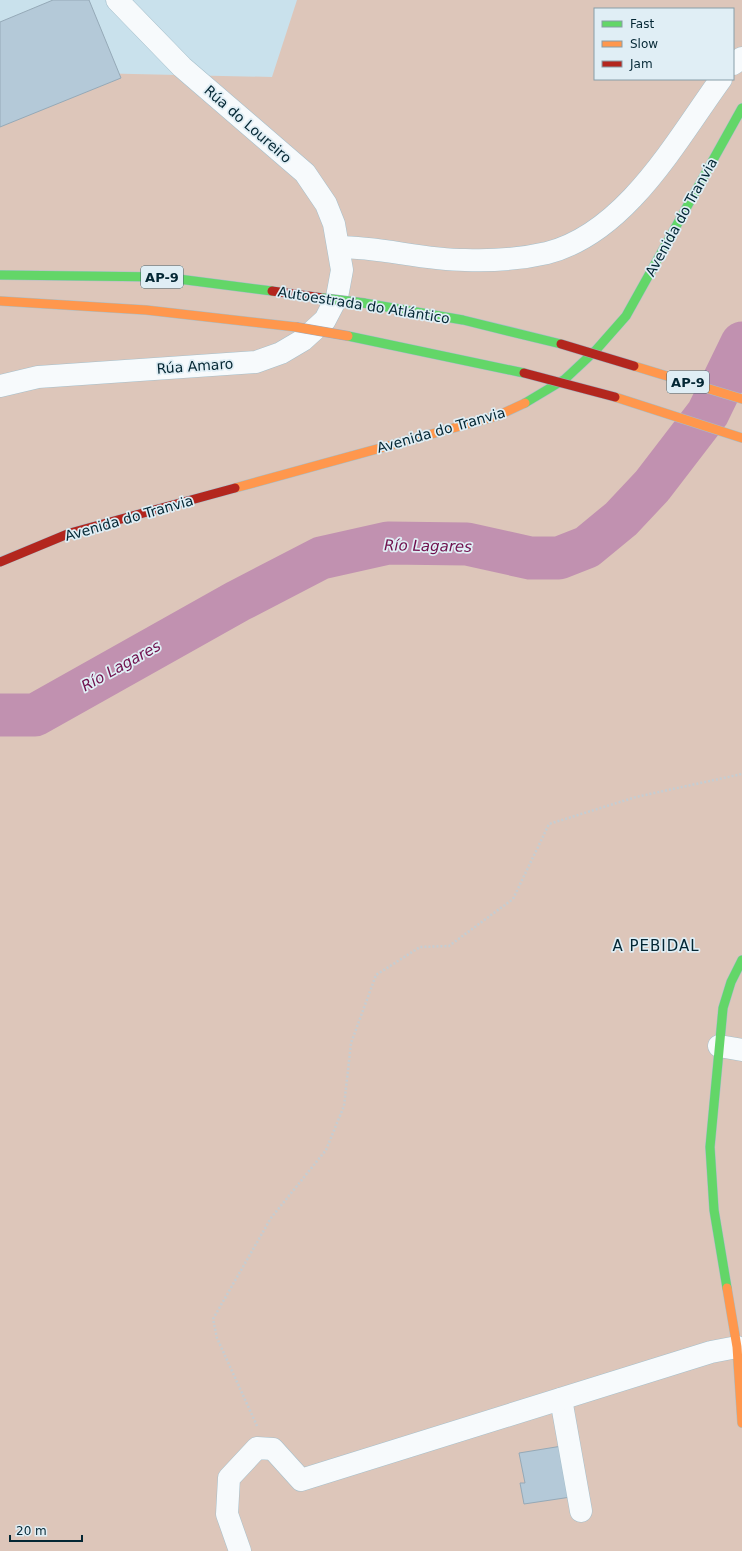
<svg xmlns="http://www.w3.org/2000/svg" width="742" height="1551" viewBox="0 0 742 1551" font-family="'DejaVu Sans',sans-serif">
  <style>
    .green { fill: #ddc6ba; fill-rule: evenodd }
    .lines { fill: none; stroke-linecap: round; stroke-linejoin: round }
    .river { stroke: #c191b0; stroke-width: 43 }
    .building { fill: #b4c9d8; stroke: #95a9b7 }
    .street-casing { stroke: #a5bfcb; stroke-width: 23 }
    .fast-casing { stroke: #a5bfcb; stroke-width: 10 }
    .slow-casing { stroke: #a5bfcb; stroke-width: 10 }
    .jam-casing { stroke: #a5bfcb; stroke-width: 10 }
    .path { stroke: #c5cdd2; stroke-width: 2.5; stroke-dasharray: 2 2; stroke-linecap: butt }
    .street { stroke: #f7fafc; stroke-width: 22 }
    .fast { stroke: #63d668; stroke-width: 9 }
    .slow { stroke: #ff974d; stroke-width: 9 }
    .jam { stroke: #b3261e; stroke-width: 9 }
    .fast-bridge-casing { stroke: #9ea9ba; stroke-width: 10; stroke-linecap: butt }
    .slow-bridge-casing { stroke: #9ea9ba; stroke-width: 10; stroke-linecap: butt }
    .jam-bridge-casing { stroke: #9ea9ba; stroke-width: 10; stroke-linecap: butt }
    .fast-bridge { stroke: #63d668; stroke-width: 9 }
    .slow-bridge { stroke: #ff974d; stroke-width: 9 }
    .jam-bridge { stroke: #b3261e; stroke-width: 9 }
    .labels { text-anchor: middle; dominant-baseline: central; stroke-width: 3.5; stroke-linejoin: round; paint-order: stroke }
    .shield { fill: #e0eef5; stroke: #46636e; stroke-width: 1 }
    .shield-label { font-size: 13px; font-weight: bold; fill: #042734 }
    .street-label { font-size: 14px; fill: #042734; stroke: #e0eef5 }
    .water-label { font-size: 15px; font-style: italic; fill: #6f0f4c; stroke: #e0eef5 }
    .neighbourhood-label { font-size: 15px; letter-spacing: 1px; fill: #042734; stroke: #e0eef5 }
  </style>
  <rect width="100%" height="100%" fill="#c9e1ec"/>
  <path class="green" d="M297 0H742V1551H0V71L272 77ZM595 9H733V79H595Z"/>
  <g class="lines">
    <path class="river" d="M0 715H35L238 601 321 558 388 543 467 544 530 558H559L587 547 621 519 652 486 708 413 742 343"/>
  </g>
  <g class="building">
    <path d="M53 0H89L121 78 0 127V22Z"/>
    <path d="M562 1446 571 1497 524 1504 520 1483H525L519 1453Z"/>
  </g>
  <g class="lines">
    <defs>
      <g id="street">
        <path d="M733 64 742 58"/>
        <path d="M339 247C381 247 423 260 465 260 492 261 521 259 547 253 626 233 676 141 721 79"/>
        <path d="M0 386 38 377 256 362 281 353 303 340 325 320 337 297 342 270 334 224 326 204 305 173 182 67 117 0"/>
        <path d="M719 1046 742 1050"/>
        <path d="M561 1399 581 1511"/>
        <path d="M240 1551 227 1514 229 1478 257 1448 273 1449 301 1480 711 1352 737 1347"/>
      </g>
      <g id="fast">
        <path d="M0 275 163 277 272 291"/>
        <path d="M364 303 463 320 561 344"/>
        <path d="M348 336 524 373"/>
        <path d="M525 403 565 379 596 350 626 316 742 108"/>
        <path d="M727 1288 714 1210 710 1147 723 1008 731 982 742 960"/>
      </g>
      <g id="slow">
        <path d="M0 301 146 310 296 327"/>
        <path d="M634 366 742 399"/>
        <path d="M615 397 742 438"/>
        <path d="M235 488 497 416 525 403"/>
        <path d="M727 1288 737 1347 742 1423"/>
      </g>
      <g id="jam">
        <path d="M272 291 323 298"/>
        <path d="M0 562 70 533 235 488"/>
      </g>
    </defs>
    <use href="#street" class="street-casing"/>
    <use href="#fast" class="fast-casing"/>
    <use href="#slow" class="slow-casing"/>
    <use href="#jam" class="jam-casing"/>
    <path class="path" d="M257 1426 217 1338 213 1319 271 1218 326 1150 344 1106 351 1043 376 975 420 947 449 946 513 899 549 824 636 797 742 774"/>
    <use href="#street" class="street"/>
    <use href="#fast" class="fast"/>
    <use href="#slow" class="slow"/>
    <use href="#jam" class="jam"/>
    <defs>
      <path id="fast-bridge" d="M323 298 364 303"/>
      <path id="slow-bridge" d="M296 327 348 336"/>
      <g id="jam-bridge">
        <path d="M561 344 634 366"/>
        <path d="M524 373 615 397"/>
      </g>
    </defs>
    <use href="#fast-bridge" class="fast-bridge-casing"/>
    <use href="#slow-bridge" class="slow-bridge-casing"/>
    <use href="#jam-bridge" class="jam-bridge-casing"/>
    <use href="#fast-bridge" class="fast-bridge"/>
    <use href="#slow-bridge" class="slow-bridge"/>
    <use href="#jam-bridge" class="jam-bridge"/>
  </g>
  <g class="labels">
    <g class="shield">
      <rect x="141" y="266" width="42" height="22" rx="3"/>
      <rect x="667" y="371" width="42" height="22" rx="3"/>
    </g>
    <g class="shield-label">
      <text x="162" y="277">AP-9</text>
      <text x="688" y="382">AP-9</text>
    </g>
    <g class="street-label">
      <text transform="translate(248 124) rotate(41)">Rúa do Loureiro</text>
      <text transform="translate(681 217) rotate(-61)">Avenida do Tranvia</text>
      <text transform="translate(364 305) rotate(9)">Autoestrada do Atlántico</text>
      <text transform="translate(195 366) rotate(-4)">Rúa Amaro</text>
      <text transform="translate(441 430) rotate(-16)">Avenida do Tranvia</text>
      <text transform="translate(129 518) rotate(-16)">Avenida do Tranvia</text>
    </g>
    <g class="water-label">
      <text transform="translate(428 546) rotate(1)">Río Lagares</text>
      <text transform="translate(121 666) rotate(-29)">Río Lagares</text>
    </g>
    <g class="neighbourhood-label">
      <text x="656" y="946">A PEBIDAL</text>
    </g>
  </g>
  <rect x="594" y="8" width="140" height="72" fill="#e0eef5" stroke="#889ea8"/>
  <rect x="602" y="21" width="20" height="6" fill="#63d668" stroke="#889ea8"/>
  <text x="630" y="28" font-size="12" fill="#042734">Fast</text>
  <rect x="602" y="41" width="20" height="6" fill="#ff974d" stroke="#889ea8"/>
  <text x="630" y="48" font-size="12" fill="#042734">Slow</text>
  <rect x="602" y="61" width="20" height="6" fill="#b3261e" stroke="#889ea8"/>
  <text x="630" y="68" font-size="12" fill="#042734">Jam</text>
  <path d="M10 1535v6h72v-6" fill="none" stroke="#042734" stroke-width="2"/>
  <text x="16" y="1535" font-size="12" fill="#042734" stroke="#e0eef5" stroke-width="3" paint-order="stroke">20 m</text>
</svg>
